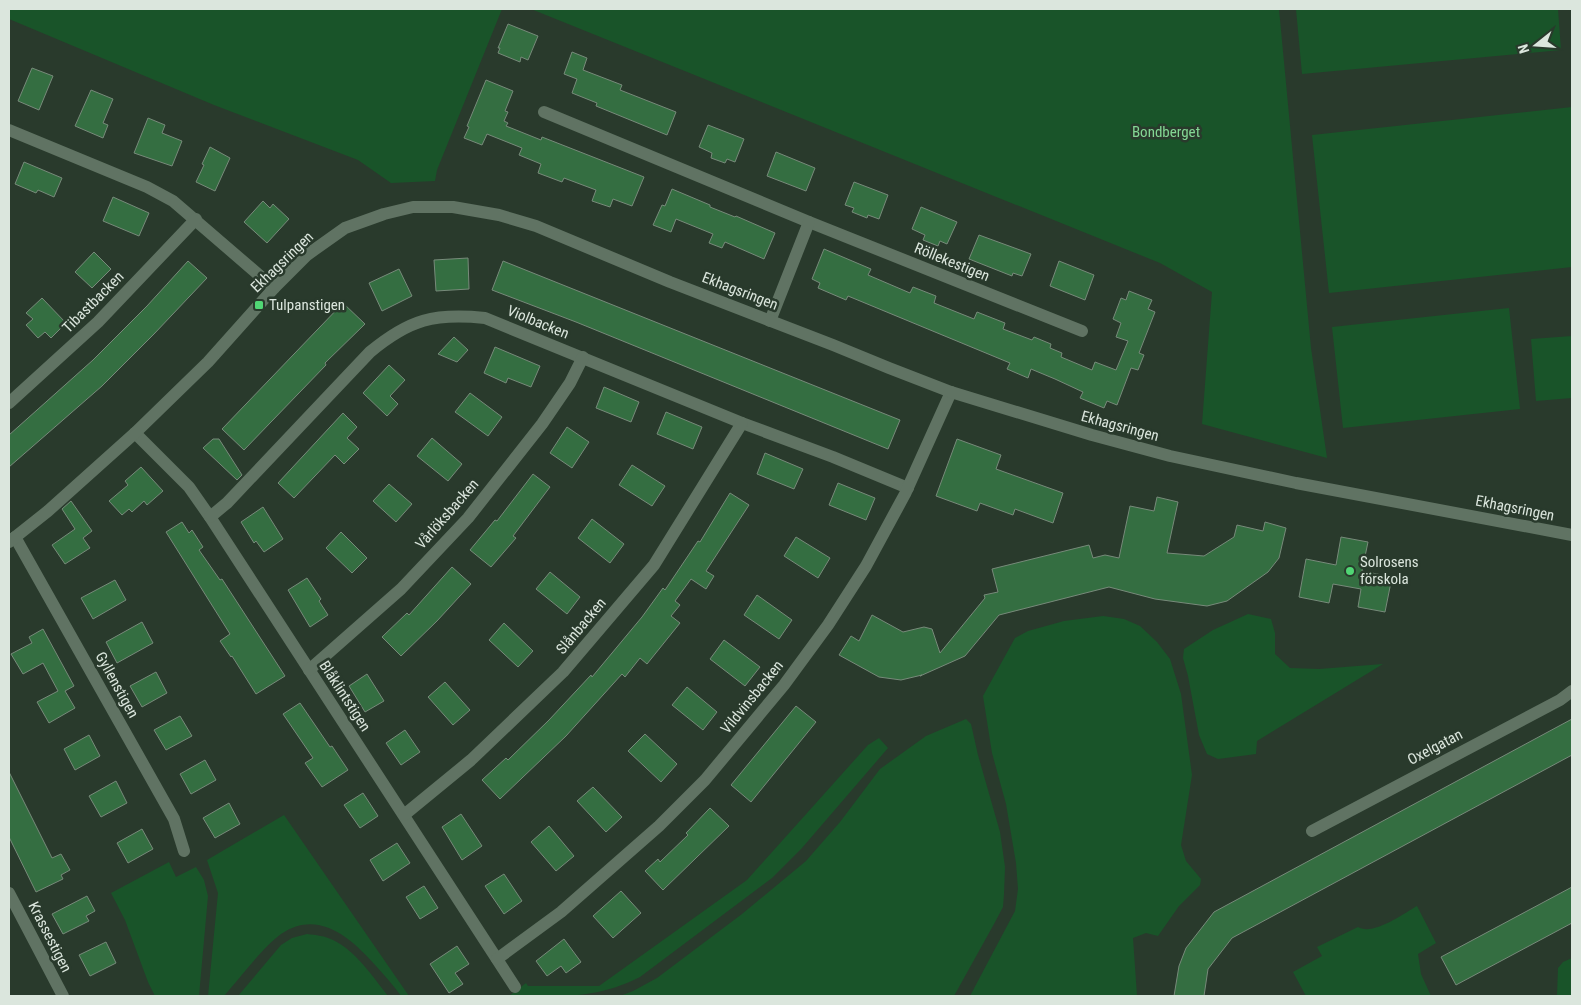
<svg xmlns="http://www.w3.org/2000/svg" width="1581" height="1005" viewBox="0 0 1581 1005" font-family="'Roboto Condensed',sans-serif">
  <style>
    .green { fill: #195429 }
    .building { fill: #346e41; stroke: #778a7a }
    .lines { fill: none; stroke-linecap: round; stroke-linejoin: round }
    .minor { stroke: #607363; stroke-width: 12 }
    .tertiary { stroke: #607363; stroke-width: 12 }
    .poi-dot { fill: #50d674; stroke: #293a2c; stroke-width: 2 }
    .labels { text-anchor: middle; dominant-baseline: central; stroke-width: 5; stroke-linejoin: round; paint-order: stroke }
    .park-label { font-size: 15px; fill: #84d694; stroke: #293a2c }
    .street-label { font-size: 15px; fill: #dbe6dd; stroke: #293a2c }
    .poi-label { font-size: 15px; fill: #dbe6dd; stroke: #293a2c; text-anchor: start }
  </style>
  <rect width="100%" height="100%" fill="#293a2c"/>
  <g class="green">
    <path d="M9 9H502L437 170 435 181 391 183 358 160 214 105 9 19Z"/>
    <path d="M531 9H1279L1311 348 1327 458 1202 424 1212 292 1160 263Z"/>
    <path d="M1296 9H1558L1561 50 1302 74Z"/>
    <path d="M1572 107V267L1329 293 1312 135Z"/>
    <path d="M1509 308 1520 409 1343 428 1332 327Z"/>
    <path d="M1572 336V398L1536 401 1531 339Z"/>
    <path d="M1248 614 1271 619 1275 633V654L1290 668 1319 669 1383 664 1257 741 1256 754 1218 759 1207 754 1199 735 1188 676 1183 658 1184 649 1213 630Z"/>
    <path d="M1103 616 1124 619 1140 626 1157 642 1170 659 1181 694 1192 775 1181 845 1186 861 1201 879 1200 885 1179 906 1158 936 1146 933 1133 938 1137 996H970L1015 911 1018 889 1016 863 1006 804 992 753 983 696 1015 638 1028 631 1064 621Z"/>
    <path d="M966 719 971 724 978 755 1000 832 1005 867 1004 894 1003 907 994 924 954 996H620L633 991 657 978 742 914 806 861 840 822 880 769 926 736Z"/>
    <path d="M879 738 888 748 802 848 772 878 640 977C595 1000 558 996 509 996L526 983 528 986H599L747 880 868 745Z"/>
    <path d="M284 815 409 996H401C394 986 385 976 376 966 352 939 319 908 281 934 263 947 240 978 224 996H208L218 893 207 860Z"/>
    <path d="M169 862 176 877 196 867 204 880 208 896 199 996H155L148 982 125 920 111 893Z"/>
    <path d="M1417 906 1436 943 1418 954 1421 974 1431 996H1306L1293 972 1322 956 1317 947 1358 927C1373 936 1403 914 1417 906Z"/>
    <path d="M307 934C316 935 325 936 333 940 356 951 373 977 388 996H238L281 945 292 938Z"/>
    <path d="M1572 958V996H1557L1558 968 1563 962Z"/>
  </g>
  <g class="building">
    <path d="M508 24 538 36 528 60 521 57 520 62 498 53 500 48H498Z"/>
    <path d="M572 52 587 58 583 70 622 85 620 90 676 112 667 135 596 106 597 103 572 93 577 79 564 74Z"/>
    <path d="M32 68 53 76 39 110 18 101Z"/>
    <path d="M486 80 513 91 505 111 508 112 504 121 508 123 506 126 541 140 542 137 644 177 632 206 613 199 610 207 592 201 596 190 564 178 562 182 538 173 541 164 519 155 522 148 487 134 482 145 464 138 469 127 467 126Z"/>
    <path d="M91 90 113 99 103 123 108 125 103 138 75 126Z"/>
    <path d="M148 118 165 125 162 133 182 141 172 166 134 153Z"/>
    <path d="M708 125 744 139 735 162 727 159 725 163 711 158 712 153 699 147Z"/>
    <path d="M210 147 230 158 215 191 196 182 204 165 202 164Z"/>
    <path d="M776 152 815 168 806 191 767 176Z"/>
    <path d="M24 162 62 178 54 197 38 190 36 193 15 184Z"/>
    <path d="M854 182 888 195 879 219 868 215 867 218 852 212 854 208 845 205Z"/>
    <path d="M672 189 710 205V207L735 217 736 216 775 233 764 259 725 242 722 248 709 243 713 234 676 219 671 232 653 225 662 205 665 206Z"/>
    <path d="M113 197 149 213 139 236 103 221Z"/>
    <path d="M263 201 270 208 273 204 289 219 267 243 244 222Z"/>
    <path d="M921 207 957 222 947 244 940 241 938 246 923 240 925 235 912 229Z"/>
    <path d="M979 235 1031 254 1022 276 1013 273 1012 276 969 259Z"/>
    <path d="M824 249 871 269 868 275 910 293 913 287 936 296 934 303 974 319 977 312 1005 323 1003 329 1032 340 1034 337 1051 344 1050 348 1062 353 1061 357 1092 370 1095 362 1116 370 1128 341 1116 337 1121 323 1113 319 1121 298 1126 300 1129 291 1152 300 1148 309 1155 312 1139 353 1144 355 1138 370 1131 368 1117 405 1107 401 1104 408 1080 398 1083 392 1055 379 1031 369 1028 378 1007 369 1010 363 848 296 846 300 818 288 820 283 812 279Z"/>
    <path d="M94 252 111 269 92 288 75 272Z"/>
    <path d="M468 258 469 289 436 291 434 260Z"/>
    <path d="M188 261 207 278 154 334 102 386 9 467V435L93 360 147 306Z"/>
    <path d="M503 261 900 420 888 449 576 322 492 290Z"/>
    <path d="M1059 261 1094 275 1085 300 1050 286Z"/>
    <path d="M399 269 412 296 382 311 369 283Z"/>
    <path d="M42 298 66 323 51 338 45 332 38 338 26 325 33 319 26 313Z"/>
    <path d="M343 303 365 324 325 363 326 365 244 450 222 429Z"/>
    <path d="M454 337 468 350 457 362 438 354Z"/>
    <path d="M495 347 540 366 531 387 508 378 506 383 484 373Z"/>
    <path d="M389 365 405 380 390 396 398 404 387 416 363 393Z"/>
    <path d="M604 387 639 402 631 422 596 408Z"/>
    <path d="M470 393 502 417 488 436 455 412Z"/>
    <path d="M666 412 702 427 693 449 657 434Z"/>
    <path d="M343 413 357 427 347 438 359 449 344 464 335 455 294 498 278 483Z"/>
    <path d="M567 427 589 442 572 468 550 453Z"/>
    <path d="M432 438 462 464 448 481 417 456Z"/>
    <path d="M213 439H219L242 475 237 480 203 448Z"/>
    <path d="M957 439 1001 455 996 469 1063 493 1053 523 1015 509 1013 515 980 503 977 511 936 496Z"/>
    <path d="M765 453 803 469 794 489 757 474Z"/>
    <path d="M632 465 665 486 652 506 619 485Z"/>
    <path d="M141 467 163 491 147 505 144 501 132 512 129 509 122 515 109 501 128 485 125 481Z"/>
    <path d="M533 474 550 487 513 536 516 538 491 567 470 550 495 520 497 521Z"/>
    <path d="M838 483 875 498 866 520 829 505Z"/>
    <path d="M389 484 412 504 396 522 373 501Z"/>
    <path d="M730 493 749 505 706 571 714 576 706 589 691 579 675 601 680 605 671 616 680 623 647 664 640 658 625 677 622 674 566 736 500 799 482 780 506 758 508 760 549 720 591 675 592 677 642 617 663 588 665 590 698 541 700 542Z"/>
    <path d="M1157 497 1178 502 1167 553 1204 556 1234 537 1237 525 1263 531 1265 522 1286 528 1279 558 1268 572 1227 601 1207 606 1155 599 1109 587 999 615 965 656 920 676 922 675 901 680 879 677 839 655 851 636 859 641 872 615 903 632 924 627 932 629 940 653 985 598 984 595 998 592 992 569 1089 545 1093 558 1105 555 1119 558 1130 506 1154 511Z"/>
    <path d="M71 501 92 531 83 538 90 548 65 564 52 545 75 529 62 509Z"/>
    <path d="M263 507 283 539 264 552 256 541 254 543 241 522Z"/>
    <path d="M592 519 624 544 610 563 578 538Z"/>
    <path d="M182 522 189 533 192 530 203 547 199 550 220 580 222 579 285 676 256 694 232 656 231 657 220 641 230 634 166 532Z"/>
    <path d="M341 532 367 558 352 573 326 548Z"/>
    <path d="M796 537 830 558 818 578 784 556Z"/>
    <path d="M1341 537 1368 542 1362 571 1392 577 1385 612 1358 607 1361 589 1333 584 1329 603 1299 597 1306 559 1336 565Z"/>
    <path d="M452 567 471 584 437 621 401 656 382 637 407 613 409 615Z"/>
    <path d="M550 572 580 597 567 614 536 589Z"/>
    <path d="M307 578 321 599 319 601 328 615 310 627 288 590Z"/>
    <path d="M115 580 126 600 93 619 81 598Z"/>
    <path d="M757 595 792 620 779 639 744 615Z"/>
    <path d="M142 622 153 643 117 663 106 642Z"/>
    <path d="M504 623 533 651 518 667 489 640Z"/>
    <path d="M43 629 74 686 65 691 75 708 49 723 37 702 58 691 43 663 23 674 11 654 32 643 29 637Z"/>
    <path d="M724 640 760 667 745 686 710 659Z"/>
    <path d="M156 672 167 693 142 707 130 686Z"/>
    <path d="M367 674 384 701 365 712 349 686Z"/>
    <path d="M445 682 470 710 453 725 428 697Z"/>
    <path d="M687 687 717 712 703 730 672 705Z"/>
    <path d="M300 703 330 747 332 746 348 770 322 787 305 763 313 758 283 714Z"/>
    <path d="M796 706 816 722 751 802 731 785Z"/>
    <path d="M180 716 192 736 166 750 154 730Z"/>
    <path d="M1572 719V755L1232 938 1208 969 1204 996H1174L1179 966 1186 948 1214 912Z"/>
    <path d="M405 730 420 752 401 765 386 743Z"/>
    <path d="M645 734 677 764 661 782 628 751Z"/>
    <path d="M89 735 100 756 75 770 64 749Z"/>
    <path d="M205 760 216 780 191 794 180 774Z"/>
    <path d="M9 772 52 858 61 854 70 870 61 875 63 879 36 892 9 837Z"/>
    <path d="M116 781 127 803 101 817 89 796Z"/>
    <path d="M593 787 622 817 606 832 577 801Z"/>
    <path d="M363 793 378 816 360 828 344 805Z"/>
    <path d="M229 803 240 824 215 838 203 818Z"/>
    <path d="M710 808 729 826 663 890 645 871 658 859 660 862 688 835 686 833Z"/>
    <path d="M461 814 482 846 462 860 442 827Z"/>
    <path d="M549 826 574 856 556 871 531 842Z"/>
    <path d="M142 829 153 849 128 863 117 843Z"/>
    <path d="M397 843 410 863 383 881 370 860Z"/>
    <path d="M504 874 522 901 504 914 485 886Z"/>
    <path d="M424 886 438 908 420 919 406 897Z"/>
    <path d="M1572 887V923L1456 985 1441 957Z"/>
    <path d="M621 891 641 913 613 938 593 916Z"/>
    <path d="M87 896 95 911 86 916 89 921 63 934 52 914Z"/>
    <path d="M564 939 581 962 566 973 561 966 547 976 536 961Z"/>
    <path d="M106 942 116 963 90 976 79 955Z"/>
    <path d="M457 946 469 964 455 973 463 984 449 993 430 964Z"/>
  </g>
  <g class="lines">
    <g class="minor">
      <path d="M544 112 809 222 1082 331"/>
      <path d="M9 130 147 187 173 201 274 288"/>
      <path d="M770 321 809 222"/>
      <path d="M9 403 98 322 196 219"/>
      <path d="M135 433 189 487 210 517 515 987"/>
      <path d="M210 517 227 503 370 352C410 319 434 313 485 318L742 423 833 457 908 488"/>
      <path d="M15 537 174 819 184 851"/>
      <path d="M309 670 401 589 468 518 542 424 570 383 583 357"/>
      <path d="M404 815 471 760 563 672 654 565 742 423"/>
      <path d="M1312 831 1560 700 1572 691"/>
      <path d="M9 893 63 996"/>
      <path d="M497 959 561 912 659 826 705 780 784 685 828 625 866 566 905 494 951 392"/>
    </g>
    <path class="tertiary" d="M9 542 48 511 135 433 208 362 274 288 307 255 345 228 384 214 413 207H453L499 215 536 226 670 282 833 345 889 368 951 392 1092 435 1170 456 1296 483 1572 535"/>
  </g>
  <g class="poi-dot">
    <rect x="254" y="300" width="10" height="10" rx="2.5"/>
    <circle cx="1350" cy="571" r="5"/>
  </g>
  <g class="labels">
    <g class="park-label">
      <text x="1166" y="132">Bondberget</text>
    </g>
    <g class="street-label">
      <text transform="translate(282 262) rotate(-44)">Ekhagsringen</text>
      <text transform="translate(952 262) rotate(22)">Röllekestigen</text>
      <text transform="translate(740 291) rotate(21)">Ekhagsringen</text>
      <text transform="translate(93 302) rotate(-45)">Tibastbacken</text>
      <text transform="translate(538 322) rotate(22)">Violbacken</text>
      <text transform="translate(1120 426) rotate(15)">Ekhagsringen</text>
      <text transform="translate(1515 508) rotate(11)">Ekhagsringen</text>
      <text transform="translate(447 514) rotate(-49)">Vårlöksbacken</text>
      <text transform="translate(581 626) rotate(-50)">Slånbacken</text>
      <text transform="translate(117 685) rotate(61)">Gyllenstigen</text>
      <text transform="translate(345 696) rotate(57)">Blåklintstigen</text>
      <text transform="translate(752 697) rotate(-51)">Vildvinsbacken</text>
      <text transform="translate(1435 747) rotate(-28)">Oxelgatan</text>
      <text transform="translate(50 937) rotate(63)">Krassestigen</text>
    </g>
    <g class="poi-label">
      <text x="269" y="305">Tulpanstigen</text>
      <text x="1360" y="562">Solrosens<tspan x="1360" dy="17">förskola</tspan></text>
    </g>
  </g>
  <rect width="1581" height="1005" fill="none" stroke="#dbe6dd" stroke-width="20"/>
  <g transform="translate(1536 45) rotate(253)" stroke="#293a2c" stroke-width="4" paint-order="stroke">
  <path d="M0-4L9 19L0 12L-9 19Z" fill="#dbe6dd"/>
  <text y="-8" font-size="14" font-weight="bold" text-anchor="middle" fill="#dbe6dd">N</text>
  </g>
</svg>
